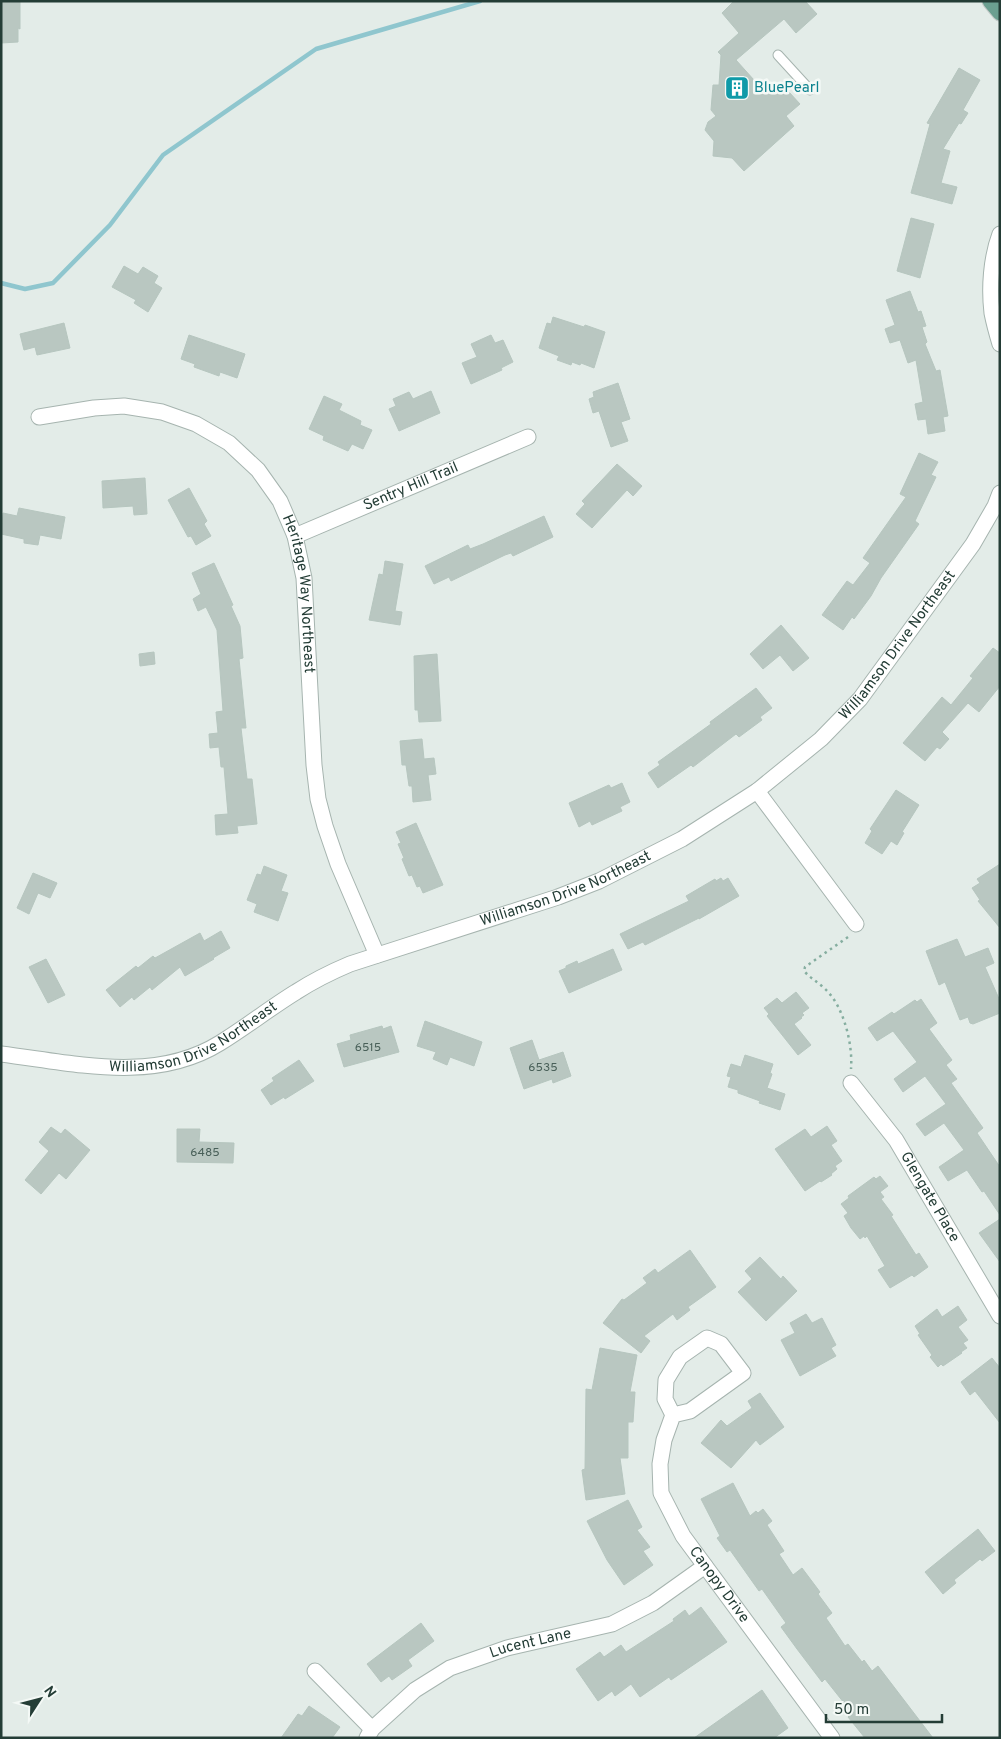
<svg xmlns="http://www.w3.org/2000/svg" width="1001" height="1739" viewBox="0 0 1001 1739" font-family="Overpass,sans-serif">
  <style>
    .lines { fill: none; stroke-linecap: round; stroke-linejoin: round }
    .stream { stroke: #8fc6ce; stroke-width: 4.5 }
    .building { fill: #b9c7c1; stroke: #b6c6bf }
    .service-casing { stroke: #a6b4af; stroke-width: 11 }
    .minor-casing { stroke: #a6b4af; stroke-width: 17 }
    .primary-casing { stroke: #c2c9c7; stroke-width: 17 }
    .path { stroke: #86aea0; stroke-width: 2.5; stroke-dasharray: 2.5 4; stroke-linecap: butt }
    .service { stroke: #fff; stroke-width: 9 }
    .minor { stroke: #fff; stroke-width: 15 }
    .primary { stroke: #6b9f90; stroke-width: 15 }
    .labels { text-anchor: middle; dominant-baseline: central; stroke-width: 5; stroke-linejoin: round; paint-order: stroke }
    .number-label { font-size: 12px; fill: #496059 }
    .culture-label { font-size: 15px; fill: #0d838f; stroke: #f4f9f6; text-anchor: start }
    .street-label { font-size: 15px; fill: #243d36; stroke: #f4f9f6 }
  </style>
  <rect width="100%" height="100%" fill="#e3ece8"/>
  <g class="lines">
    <path class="stream" d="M1 283 25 289 53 283 110 225 163 155 316 49 480 1"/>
  </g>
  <g class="building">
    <path d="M1 1H20V29L18 28V42L1 43Z"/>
    <path d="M734 1H805L817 14 796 33 784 19 736 60 763 90 789 92 800 104 786 116 794 126 744 171 732 158 713 156 714 141 705 130 708 122 716 116 711 110 713 85H719L721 55 718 52 739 33 722 13Z"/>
    <path d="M959 68 980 80 963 110 968 113 961 124 959 123 943 149 950 151 941 183 957 187 952 204 911 193 930 124 927 123Z"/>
    <path d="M911 218 934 224 920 278 897 271Z"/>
    <path d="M124 266 138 274 143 267 158 276 154 283 162 288 148 312 134 303 136 300 112 287Z"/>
    <path d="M910 291 918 312 921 311 926 326 922 327 927 342 925 344 936 371 940 370 948 416 943 417 945 431 928 434 926 419 918 420 915 404 923 402 916 360 908 363 900 340 890 343 885 329 895 325 886 300Z"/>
    <path d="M553 317 584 327 585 325 605 332 594 368 581 363 580 365 572 362 571 365 557 360 559 356 539 348 547 323 551 324Z"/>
    <path d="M64 323 70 348 37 355 35 347 24 350 20 334Z"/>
    <path d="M189 335 245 354 237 378 220 372 219 376 194 367 195 364 181 359Z"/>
    <path d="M491 335 495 343 503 340 513 362 501 368 502 370 471 384 462 363 477 357 471 344Z"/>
    <path d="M618 383 630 419 621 422 628 441 611 447 599 411 593 413 589 399 594 397 593 392Z"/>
    <path d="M431 391 440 413 399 431 389 409 396 406 393 399 409 392 413 399Z"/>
    <path d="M324 396 342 404 339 410 361 421 360 425 372 430 363 449 352 444 348 451 323 440 324 436 309 429Z"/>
    <path d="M919 453 938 462 931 475 936 477 915 521 919 524 881 578 871 596 854 619 852 617 843 630 822 615 847 581 853 585 870 563 863 558 906 497 900 494Z"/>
    <path d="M617 464 642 486 633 496 627 490 592 528 576 514 585 504 582 501Z"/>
    <path d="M145 478 147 514 134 515 133 506 103 508 102 481Z"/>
    <path d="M189 488 207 521 204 524 211 536 196 545 191 536 188 537 168 500Z"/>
    <path d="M19 508 65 517 61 539 40 535 38 545 24 543V539L1 534 3 513 17 516Z"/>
    <path d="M544 516 553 537 513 556 511 553 505 555 451 581 449 577 434 584 425 566 468 545 470 549 483 544Z"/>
    <path d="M385 561 403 564 395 611 402 612 400 625 369 620 379 574 383 575Z"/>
    <path d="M214 563 233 605 231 606 240 626 243 658 239 659 246 728H241L247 779H252L257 824 237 826 238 833 216 835 215 815 228 814 224 767H221L219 747 210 748 209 734 218 733 216 712 223 711 217 630 206 607 198 611 193 599 201 594 192 573Z"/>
    <path d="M781 625 809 658 793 671 780 655 763 669 750 654Z"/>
    <path d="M993 648 1000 653V686L979 712 968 703 942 732 949 739 940 749 937 747 925 761 903 743 942 697 951 705 973 678 970 676Z"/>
    <path d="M154 652 155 664 140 666 139 654Z"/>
    <path d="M437 654 441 721 419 722 418 710H415L414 656Z"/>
    <path d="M756 688 772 708 760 717 762 720 739 737 736 734 693 767 691 765 658 788 648 773 660 765 658 762 711 724 710 722Z"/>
    <path d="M422 739 424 759 434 758 436 774 428 775 431 800 413 802 412 786H409L406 765H402L400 741Z"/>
    <path d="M622 783 630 802 620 807 622 811 592 825 590 821 579 827 569 803 609 785 611 788Z"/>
    <path d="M896 790 919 805 902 832 904 833 897 845 891 841 882 854 865 843 872 831 870 829Z"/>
    <path d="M416 823 443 885 423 893 420 886 417 887 412 875 409 876 402 859 404 858 398 844 401 843 396 832Z"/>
    <path d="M1000 864V928L978 901 980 900 972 888 980 883 977 879Z"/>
    <path d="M264 866 287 875 281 891 288 893 278 921 254 912 257 904 247 900 257 874 261 875Z"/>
    <path d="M33 873 57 883 50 898 38 893 29 914 17 908Z"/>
    <path d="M721 878 723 881 728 878 739 896 699 919V918L645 945 643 942 628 949 620 934 689 901 686 896 715 879 716 881Z"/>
    <path d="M221 931 230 948 213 958 214 959 185 976 180 967 152 990 150 987 134 1000 132 997 120 1007 106 990 136 966 138 968 153 956 155 958 200 933 204 941Z"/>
    <path d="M957 939 965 957 988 948 994 963 985 967 1000 1001V1013L973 1024 970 1023 968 1017 960 1020 945 982 939 985 926 951Z"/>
    <path d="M613 949 622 970 569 993 559 971 566 968V966L577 961 578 964Z"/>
    <path d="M46 959 65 995 48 1003 29 967Z"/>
    <path d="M796 992 809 1008 802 1013 804 1015 801 1017 802 1018 794 1024 811 1045 798 1055 767 1016 769 1014 764 1008 777 998 782 1003Z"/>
    <path d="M921 999 937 1023 929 1029 952 1060 946 1065 957 1079 951 1083 983 1128 977 1133 1000 1167V1215L984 1191 982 1192 967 1170 948 1181 939 1167 964 1150 944 1123 925 1136 916 1124 946 1104 925 1076 903 1092 894 1079 917 1062 893 1031 877 1041 868 1028 892 1012 894 1014 915 1000 917 1002Z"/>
    <path d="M425 1021 482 1042 474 1066 450 1057 447 1065 433 1059 436 1052 417 1046Z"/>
    <path d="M382 1026 383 1029 391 1026 399 1052 344 1067 337 1044 351 1040 350 1035Z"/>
    <path d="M532 1040 539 1060 563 1052 571 1076 553 1083 552 1079 524 1089 510 1048Z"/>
    <path d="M745 1055 773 1064 770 1073 772 1074 767 1088 785 1094 780 1110 759 1103 760 1101 738 1093V1090L728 1087 731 1077 727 1076 731 1064 741 1067Z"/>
    <path d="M299 1060 314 1081 285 1099 284 1097 271 1105 261 1090 274 1081 272 1078Z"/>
    <path d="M827 1126 837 1141 831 1145 842 1161 835 1166 837 1169 831 1174 832 1175 821 1182 820 1181 805 1191 775 1149 805 1129 811 1137Z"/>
    <path d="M51 1127 61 1134 65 1129 90 1150 66 1179 59 1173 41 1194 25 1180 49 1151 39 1142Z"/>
    <path d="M177 1129H200L199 1142 234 1143 233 1163 177 1162Z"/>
    <path d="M880 1176 888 1186 880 1192 884 1197 881 1199 893 1215 891 1216 916 1255 919 1253 928 1267 914 1277 912 1275 890 1288 878 1270 885 1266 867 1236 865 1238 864 1236 860 1239 851 1228 844 1216 848 1213 841 1204 849 1198 848 1196 874 1177 876 1179Z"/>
    <path d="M1000 1219V1262L979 1233Z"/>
    <path d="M690 1250 716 1287 688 1307 690 1310 677 1320 673 1314 644 1336 650 1341 641 1353 603 1323 622 1299 624 1300 647 1283 643 1278 655 1269 658 1273Z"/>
    <path d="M760 1257 781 1279 783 1276 797 1291 766 1321 738 1292 752 1279 745 1271Z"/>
    <path d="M958 1306 967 1320 958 1327 968 1340 963 1343 967 1348 961 1352 962 1353 943 1366 941 1364 938 1367 930 1357 932 1355 918 1335 920 1334 915 1326 937 1309 942 1317Z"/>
    <path d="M806 1314 812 1323 822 1318 836 1345 831 1348 836 1356 800 1376 781 1340 795 1333 790 1323Z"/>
    <path d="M600 1348 637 1355 630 1392H635L633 1422H628V1458H620L625 1494 586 1500 582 1470 585 1469 586 1389 592 1390Z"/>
    <path d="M992 1358 1000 1368V1423L975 1391 970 1395 961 1382Z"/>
    <path d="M760 1393 784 1427 760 1445 756 1440 731 1468 701 1443 721 1420 727 1426 752 1408 748 1401Z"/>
    <path d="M733 1483 750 1516 756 1511 758 1513 763 1509 772 1521 767 1525 784 1551 779 1554 793 1575 802 1568 820 1592 818 1594 832 1613 826 1618 845 1646 848 1644 862 1662 864 1660 872 1671 878 1666 933 1738H865L848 1717 852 1713 825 1679 822 1682 797 1649 781 1627 786 1623 762 1589 759 1591 730 1550 727 1552 717 1538 720 1536 701 1499Z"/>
    <path d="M628 1500 642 1527 637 1530 650 1547 643 1551 653 1565 624 1585 607 1560 587 1521Z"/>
    <path d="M978 1529 995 1551 982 1561 980 1559 954 1580 956 1583 943 1594 925 1572Z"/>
    <path d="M701 1607 727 1642 671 1680 669 1677 640 1697 631 1684 615 1696 612 1691 598 1701 576 1669 600 1652 604 1657 621 1645 626 1652 674 1621 673 1619 685 1610 689 1616Z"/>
    <path d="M421 1623 434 1641 408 1660 412 1666 392 1680 389 1676 381 1682 367 1664Z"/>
    <path d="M762 1690 788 1728 774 1738H694Z"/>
    <path d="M309 1706 340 1727 332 1738H281L298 1714 302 1716Z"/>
  </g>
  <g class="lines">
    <defs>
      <path id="service" d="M778 55 810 90"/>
      <g id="minor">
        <path d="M1000 234C991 258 989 288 992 313 994 323 997 334 1000 344"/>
        <path id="s1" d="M39 417 94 408 124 406 162 412 196 424 229 443 258 470 280 501 295 536 304 578 314 765 318 799 325 826 338 864 377 955"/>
        <path id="s2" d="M295 536 528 437"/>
        <path d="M757 791 856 924"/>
        <path id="s3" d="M1 1054C74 1063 154 1084 220 1043 246 1027 270 1008 296 992 313 981 331 972 350 964L558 897 599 881 682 839 757 791 821 739 860 699 973 544 995 506 1000 493"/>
        <path id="s4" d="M851 1083 896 1140 1000 1316"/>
        <path id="s5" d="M673 1415 690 1411 743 1373 721 1344 707 1338 680 1357 666 1380 665 1399 673 1415 664 1440 660 1464 661 1493 683 1536 832 1738"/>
        <path d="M315 1671 372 1729"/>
        <path id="s6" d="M367 1738 372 1729 415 1690 450 1668 507 1648 612 1624 653 1603 705 1566"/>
      </g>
      <path id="primary" d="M990 1 1000 13"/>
    </defs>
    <use href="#service" class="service-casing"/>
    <use href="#minor" class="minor-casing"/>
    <use href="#primary" class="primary-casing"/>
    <path class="path" d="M848 937 805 967 804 971C810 978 818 982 825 989 844 1006 853 1045 851 1069"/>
    <use href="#service" class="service"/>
    <use href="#minor" class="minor"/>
    <use href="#primary" class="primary"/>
  </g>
  <defs>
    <symbol id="building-square" viewBox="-11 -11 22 22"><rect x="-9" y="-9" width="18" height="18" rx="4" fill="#0f9aa8" stroke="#f4f9f6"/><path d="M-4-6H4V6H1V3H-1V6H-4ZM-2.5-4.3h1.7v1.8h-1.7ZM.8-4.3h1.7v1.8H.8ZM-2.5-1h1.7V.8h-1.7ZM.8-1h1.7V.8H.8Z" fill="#fff"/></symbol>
  </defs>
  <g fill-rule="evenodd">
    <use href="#building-square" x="723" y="74" width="28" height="28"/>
  </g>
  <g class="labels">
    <g class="number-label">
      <text x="368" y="1048">6515</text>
      <text x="543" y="1068">6535</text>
      <text x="205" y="1153">6485</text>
    </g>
    <g class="culture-label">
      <text x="754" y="88">BluePearl</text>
    </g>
    <g class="street-label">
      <text stroke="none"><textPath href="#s2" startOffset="126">Sentry Hill Trail</textPath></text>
      <text stroke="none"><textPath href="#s1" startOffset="372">Heritage Way Northeast</textPath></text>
      <text stroke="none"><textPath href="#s3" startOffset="1025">Williamson Drive Northeast</textPath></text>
      <text stroke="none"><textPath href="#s3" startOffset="605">Williamson Drive Northeast</textPath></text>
      <text stroke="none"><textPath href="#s3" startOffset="200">Williamson Drive Northeast</textPath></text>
      <text stroke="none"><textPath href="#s4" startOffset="139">Glengate Place</textPath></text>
      <text stroke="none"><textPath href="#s5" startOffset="420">Canopy Drive</textPath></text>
      <text stroke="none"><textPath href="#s6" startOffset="194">Lucent Lane</textPath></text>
    </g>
  </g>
  <rect width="1001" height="1739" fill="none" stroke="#243d36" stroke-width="5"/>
  <g transform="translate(40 1699) rotate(54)" stroke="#f4f9f6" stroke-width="4" paint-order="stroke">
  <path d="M0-4L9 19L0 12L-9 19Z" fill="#243d36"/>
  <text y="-8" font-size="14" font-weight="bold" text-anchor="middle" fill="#243d36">N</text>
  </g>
  <path d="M826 1714v8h116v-8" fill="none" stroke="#243d36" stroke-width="2.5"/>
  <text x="834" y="1714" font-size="15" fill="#243d36" stroke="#f4f9f6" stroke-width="4" paint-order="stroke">50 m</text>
</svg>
